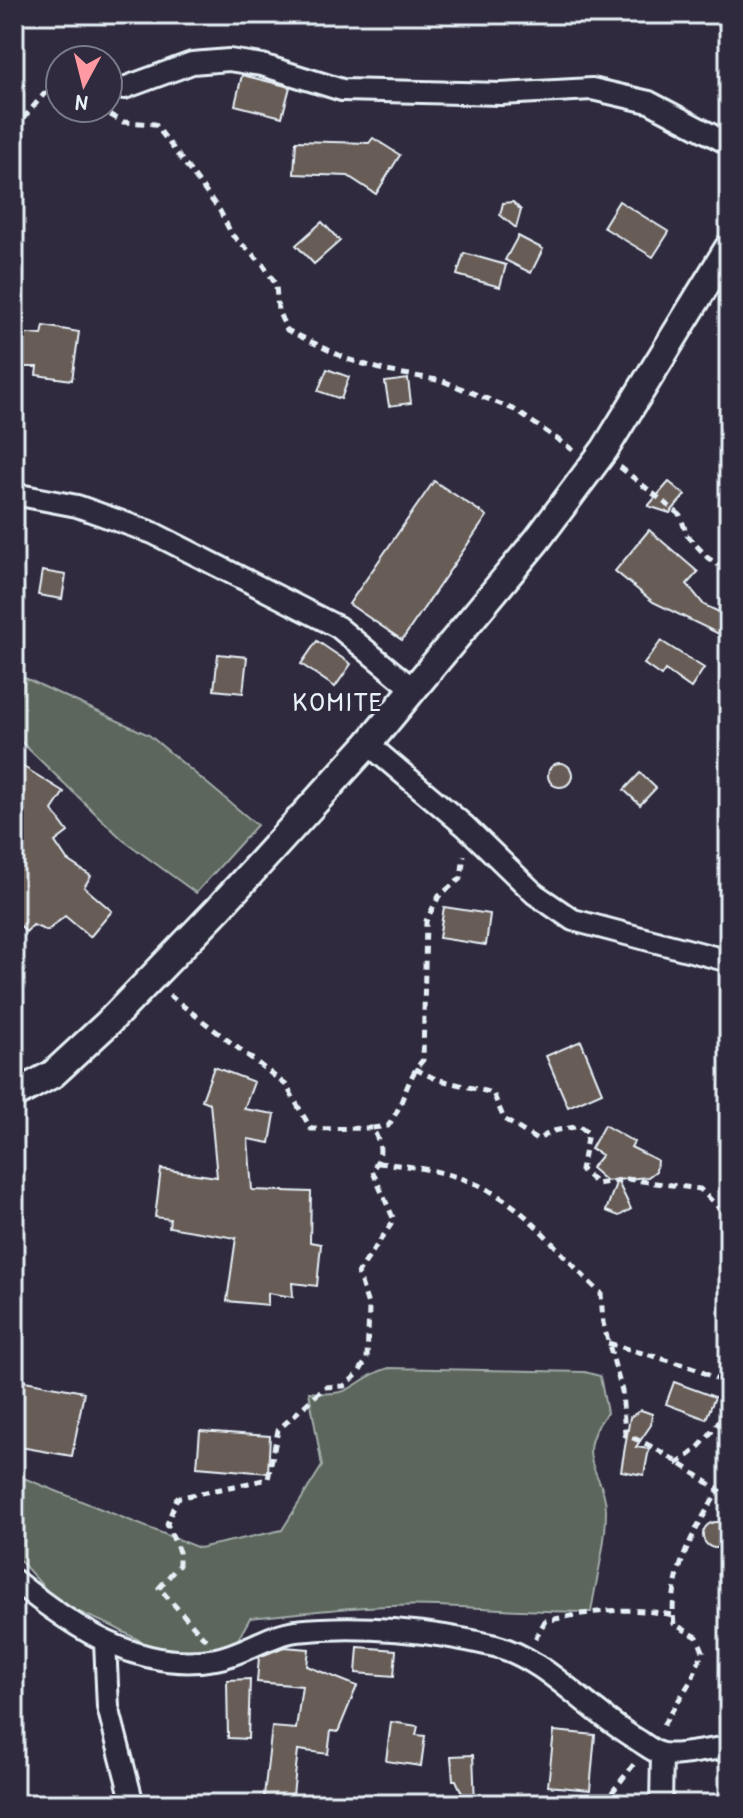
<svg xmlns="http://www.w3.org/2000/svg" width="743" height="1818" viewBox="0 0 743 1818" font-family="'Patrick Hand',sans-serif">
  <style>
    .green { fill: #5c665b; stroke: #a2acaa; stroke-width: 2 }
    .building { fill: #675b57; stroke: #e8f1f8; stroke-width: 2 }
    .lines { fill: none; stroke-linecap: round; stroke-linejoin: round }
    .minor-casing { stroke: #e8f1f8; stroke-width: 26 }
    .tertiary-casing { stroke: #e8f1f8; stroke-width: 32 }
    .path { stroke: #e8f1f8; stroke-width: 5; stroke-dasharray: 8 6; stroke-linecap: butt }
    .minor { stroke: #2f2a3d; stroke-width: 20 }
    .tertiary { stroke: #2f2a3d; stroke-width: 26 }
    .labels { text-anchor: middle; dominant-baseline: central; stroke-width: 6; stroke-linejoin: round; paint-order: stroke }
    .quarter-label { font-size: 28px; letter-spacing: 2px; fill: #e8f1f8; stroke: #2f2a3d }
  </style>
  <rect width="100%" height="100%" fill="#2f2a3d"/>
  <filter id="ink" filterUnits="userSpaceOnUse"><feTurbulence type="fractalNoise" baseFrequency=".0125" numOctaves="2"/><feDisplacementMap in="SourceGraphic" scale="16" xChannelSelector="R" yChannelSelector="G"/><feConvolveMatrix kernelMatrix="1 2 1 2 8 2 1 2 1" color-interpolation-filters="sRGB"/></filter>
  <g filter="url(#ink)">
    <g class="green">
      <path d="M14 673 149 735 257 825 196 893 123 840 14 735Z"/>
      <path d="M389 1368 585 1372 600 1376 607 1413C569 1460 607 1472 606 1512 606 1545 596 1580 591 1612 539 1612 490 1608 438 1606 376 1603 312 1612 250 1618L231 1652 171 1657 112 1626 58 1603 14 1554 16 1475 199 1548 282 1530 322 1466 309 1392C357 1399 349 1380 389 1368Z"/>
    </g>
    <g class="building">
      <path d="M242 75 290 87 282 117 235 105Z"/>
      <path d="M373 138 400 155 376 194 348 176 294 174 296 141 369 143Z"/>
      <path d="M619 201 669 232 653 257 603 227Z"/>
      <path d="M513 202 521 210 516 228 500 215 503 203Z"/>
      <path d="M322 222 340 241 314 264 296 245Z"/>
      <path d="M518 236 543 249 531 273 505 260Z"/>
      <path d="M464 253 506 265 500 287 457 275Z"/>
      <path d="M44 326 79 332 72 380 36 375 37 367H14V333L42 335Z"/>
      <path d="M327 369 349 377 341 399 318 391Z"/>
      <path d="M408 379 411 403 389 406 385 382Z"/>
      <path d="M434 481 487 516 402 640 349 604Z"/>
      <path d="M669 482 685 495 670 513 648 506Z"/>
      <path d="M649 530 698 572 687 584 704 605 728 616 719 634 653 602 615 571Z"/>
      <path d="M42 571 66 575 62 599 38 595Z"/>
      <path d="M317 641 351 664 335 687 301 664Z"/>
      <path d="M661 641 704 668 691 688 665 670 661 676 644 664Z"/>
      <path d="M218 654 247 657 243 693 214 690Z"/>
      <path d="M14 761 64 792 52 810 68 832 55 842 67 860 91 876 84 887 112 911 90 937 65 916 47 931 33 925 26 932 14 919Z"/>
      <circle cx="560" cy="775" r="12"/>
      <path d="M640 773 656 788 640 805 624 790Z"/>
      <path d="M444 907 490 914 486 945 439 938Z"/>
      <path d="M581 1041 602 1092 568 1107 546 1056Z"/>
      <path d="M214 1067 254 1082 244 1109 275 1114 270 1143 248 1139 252 1190 311 1192 310 1242 321 1244 317 1286 292 1283 293 1297 268 1293V1305L227 1301 236 1238 169 1227 170 1219 155 1217 161 1169 217 1177 210 1103 202 1100Z"/>
      <path d="M604 1125 634 1142 631 1147 657 1160 656 1171 648 1177 606 1181 591 1168 602 1155 591 1149Z"/>
      <path d="M617 1180 631 1209 619 1216 606 1211Z"/>
      <path d="M14 1379 84 1392 72 1456 14 1446Z"/>
      <path d="M674 1382 715 1397 706 1419 666 1404Z"/>
      <path d="M641 1410 652 1414 651 1425 636 1447 649 1449 644 1475 621 1471 630 1417Z"/>
      <path d="M200 1431 270 1436 268 1473 197 1467Z"/>
      <circle cx="716" cy="1535" r="13"/>
      <path d="M284 1647 309 1649 307 1666 357 1686 338 1732 331 1731 328 1754 298 1750 292 1804H263L272 1727 296 1729 302 1686 257 1682 259 1657Z"/>
      <path d="M358 1647 396 1650 394 1676 356 1673Z"/>
      <path d="M250 1679 248 1739 228 1738 227 1680Z"/>
      <path d="M391 1722 418 1726 416 1735 425 1736 421 1766 386 1761Z"/>
      <path d="M554 1731 595 1735 590 1790 548 1786Z"/>
      <path d="M473 1755 475 1804H467L456 1780H453L451 1756Z"/>
    </g>
    <g class="lines">
      <defs>
        <g id="minor">
          <path d="M124 88 192 63 229 60 262 65 342 90 501 94 592 89 649 102 729 144"/>
          <path d="M14 494 77 506 153 533 338 627 412 688"/>
          <path d="M368 744 465 826 535 894 573 920 729 961"/>
          <path d="M14 1580C71 1626 139 1673 216 1659 244 1654 267 1635 296 1631 360 1624 433 1631 495 1646 545 1658 589 1712 636 1739 643 1743 654 1752 662 1754 683 1757 708 1748 729 1748"/>
          <path d="M105 1642 108 1707 133 1804"/>
          <path d="M661 1804 662 1754"/>
        </g>
        <path id="tertiary" d="M14 1095 53 1074 107 1024 218 909 368 744 537 540 605 449 729 247"/>
      </defs>
      <use href="#minor" class="minor-casing"/>
      <use href="#tertiary" class="tertiary-casing"/>
      <g class="path">
        <path d="M98 108 123 122 155 124 220 211 232 235 263 264 276 285 278 311 287 330 347 359 387 371 443 381 515 410 573 450"/>
        <path d="M14 129 45 93 60 92"/>
        <path d="M620 467 680 515 687 535 708 558 729 572"/>
        <path d="M169 995 286 1085 311 1129 372 1128"/>
        <path d="M415 1069 436 1079 493 1093 504 1119 537 1140 553 1131 580 1126 588 1133 581 1170 597 1184 627 1179 700 1189 729 1218"/>
        <path d="M378 1163C415 1166 459 1173 492 1192 534 1215 565 1261 601 1293L603 1323 622 1391 625 1435C660 1447 688 1470 719 1490 694 1531 668 1574 674 1624L697 1637 703 1651 692 1679 660 1730"/>
        <path d="M608 1343 694 1368 729 1385"/>
        <path d="M676 1464C702 1449 714 1430 729 1404"/>
        <path d="M535 1639 545 1621C594 1611 623 1606 673 1615"/>
        <path d="M206 1640 159 1588 179 1565V1552L167 1524 177 1498 268 1479 278 1430 325 1387 344 1386 358 1374 367 1359 369 1308 358 1273 394 1220 372 1170C384 1155 381 1143 372 1128L388 1126C404 1105 406 1078 423 1060L426 921 439 896 461 878 464 855"/>
        <path d="M603 1804 634 1764"/>
      </g>
      <use href="#minor" class="minor"/>
      <use href="#tertiary" class="tertiary"/>
    </g>
  </g>
  <g class="labels">
    <g class="quarter-label">
      <text x="338" y="701">KOMITE</text>
    </g>
  </g>
  <rect width="743" height="1818" fill="none" stroke="#2f2a3d" stroke-width="48"/>
  <rect x="24" y="24" width="695" height="1770" fill="none" stroke="#e8f1f8" stroke-width="3" filter="url(#ink)"/>
  <g transform="translate(84 84) rotate(187)"><circle r="38" fill="#2f2a3d" stroke="#797a88" stroke-width="2"/>
  <path d="M0-6L14 30L0 20L-14 30Z" fill="#ff9aa2"/>
  <text y="-12" font-size="22" font-weight="bold" text-anchor="middle" fill="#e8f1f8">N</text>
  </g>
</svg>
